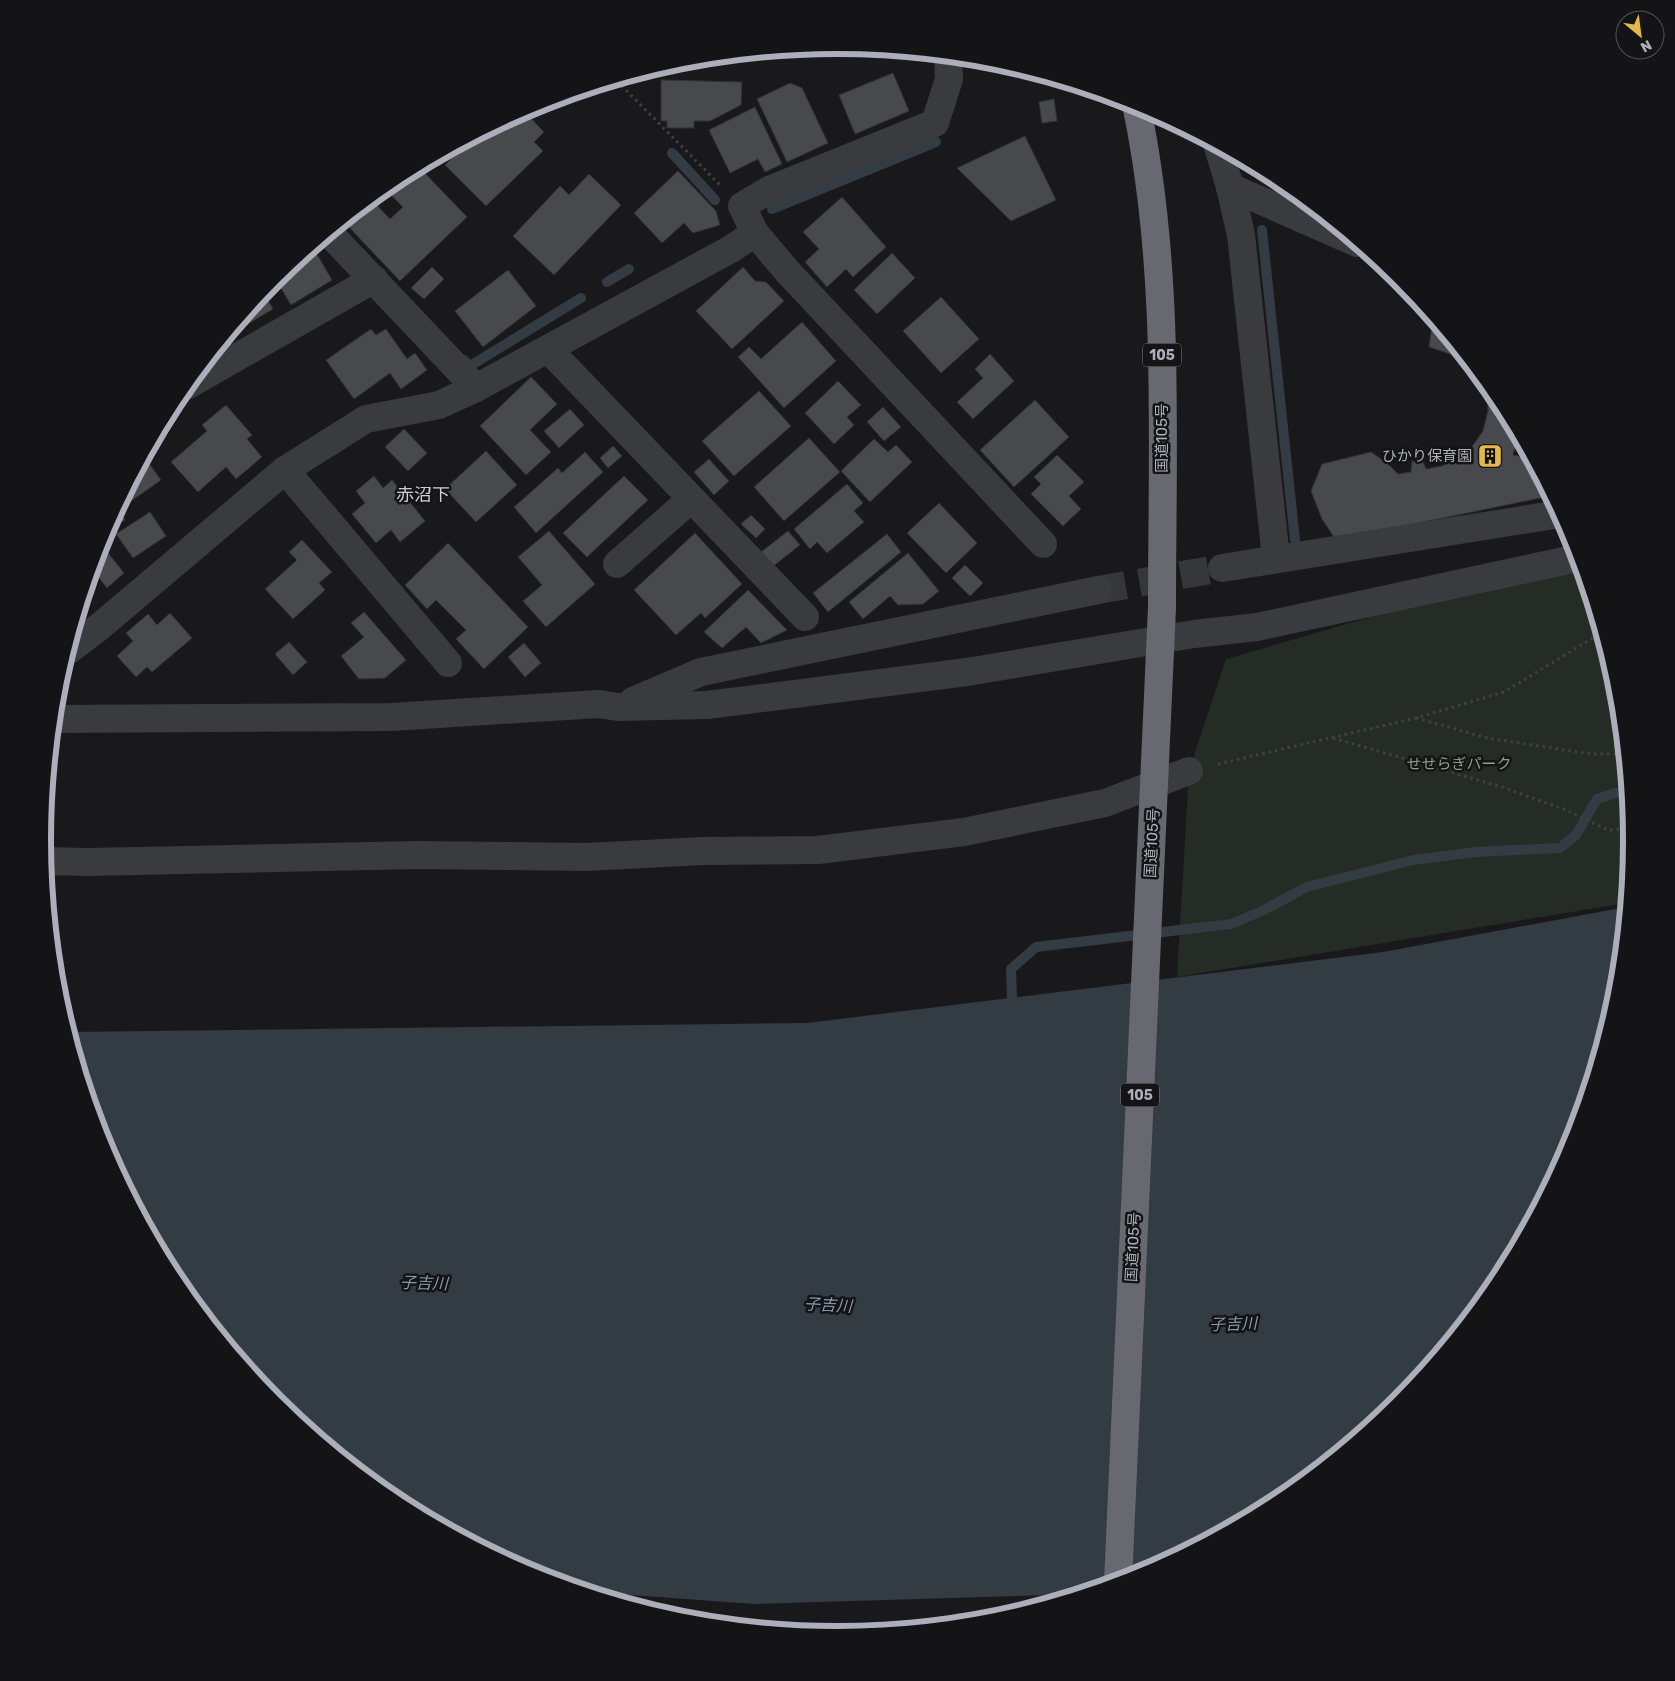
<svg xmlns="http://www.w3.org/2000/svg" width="1675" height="1681" viewBox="0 0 1675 1681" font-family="Rubik,'Noto Sans JP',sans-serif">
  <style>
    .green { fill: #252c26 }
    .water { fill: #333b43 }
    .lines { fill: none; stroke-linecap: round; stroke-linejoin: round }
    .stream { stroke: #333b43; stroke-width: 10 }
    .building { fill: #48494d; stroke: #333336 }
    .minor-tunnel { stroke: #36373b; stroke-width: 28; stroke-dasharray: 28 14; stroke-linecap: butt }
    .path { stroke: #404146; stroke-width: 3; stroke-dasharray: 2.5 4; stroke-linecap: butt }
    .minor { stroke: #3a3b3f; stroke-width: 28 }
    .highway { stroke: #676870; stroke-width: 28 }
    .highway-bridge { stroke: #676870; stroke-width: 28 }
    .labels { text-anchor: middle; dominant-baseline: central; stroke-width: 5; stroke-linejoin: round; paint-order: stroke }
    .shield { fill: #141416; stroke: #7e8088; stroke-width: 1 }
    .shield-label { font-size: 14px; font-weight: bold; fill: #acafb9 }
    .street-label { font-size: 15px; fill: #acafb9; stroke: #141416 }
    .poi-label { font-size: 15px; fill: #acafb9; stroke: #141416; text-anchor: end }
    .park-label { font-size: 15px; fill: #85a289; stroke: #141416 }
    .water-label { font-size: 16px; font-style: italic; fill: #879ab0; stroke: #141416 }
    .quarter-label { font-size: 18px; fill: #cdcfd5; stroke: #141416 }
    .rim { fill: none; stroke: #acafb9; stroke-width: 6 }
  </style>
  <rect width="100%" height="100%" fill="#19191b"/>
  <path class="green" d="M1578 555 1617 686 1632 841 1626 903 1177 977 1189 771 1226 659 1564 561Z"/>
  <path class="water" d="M1626 907 1617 996 1572 1145 1498 1282 1399 1403 1279 1502 1141 1575 1080 1594 754 1604 589 1592 533 1575 396 1501 275 1402 176 1282 103 1144 69 1032 807 1023 1383 952Z"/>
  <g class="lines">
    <g class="stream">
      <path d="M672 153 715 200"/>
      <path d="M1256 170 1258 168"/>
      <path d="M772 209 936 142"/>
      <path d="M1262 230 1295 540"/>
      <path d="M607 282 629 269"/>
      <path d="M464 360 470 366 581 298"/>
      <path d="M1012 998 1011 969 1036 947 1231 924 1262 911 1307 887 1413 860 1476 852 1560 848 1576 835 1597 799 1615 793 1628 792"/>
    </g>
  </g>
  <g class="building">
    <path d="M893 73 909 111 855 134 839 95Z"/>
    <path d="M661 80 742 82 741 105 710 121H694V128H667V121H661Z"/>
    <path d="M790 83 802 88 828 143 787 162 757 99Z"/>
    <path d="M1054 99 1057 121 1042 123 1039 102Z"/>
    <path d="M755 107 782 164 765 172 758 159 730 173 709 130Z"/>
    <path d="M524 111 544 132 534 142 543 151 486 206 445 165 471 139Z"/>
    <path d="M1025 136 1056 200 1011 221 957 168Z"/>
    <path d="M419 167 467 217 400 281 346 224 372 200 390 219 403 207 385 189 396 179Z"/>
    <path d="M678 171 716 211 720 225 693 233 684 223 662 243 634 213Z"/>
    <path d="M589 174 621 205 554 275 513 236 560 186 569 195Z"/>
    <path d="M842 197 886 247 853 277 846 269 827 287 805 262 819 249 803 232Z"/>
    <path d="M315 251 332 280 291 305 275 278 302 257V258Z"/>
    <path d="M892 253 915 278 877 314 854 290Z"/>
    <path d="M432 267 444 279 424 299 411 288Z"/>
    <path d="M743 267 755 281 766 282 784 301 732 349 696 311Z"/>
    <path d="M508 270 536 306 483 347 455 311Z"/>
    <path d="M264 293 273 309 231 334 230 333Z"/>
    <path d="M941 297 979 339 941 373 903 331Z"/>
    <path d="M1433 319 1466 359 1429 347Z"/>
    <path d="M802 322 836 361 784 408 738 357 749 347 761 359Z"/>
    <path d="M371 329 376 335 386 329 407 359 415 353 427 370 401 389 390 373 354 399 326 360Z"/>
    <path d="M990 354 1014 381 973 419 957 402 983 378 975 369Z"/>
    <path d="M1479 375 1499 399 1518 436 1513 455 1531 459 1550 496 1336 540 1322 519 1311 491 1322 464 1371 452 1387 463 1398 474 1411 472 1412 461 1423 462 1426 469 1442 466 1459 458 1471 448 1483 431 1488 411 1487 393Z"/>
    <path d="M531 377 557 404 530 430 551 452 526 475 480 426Z"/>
    <path d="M838 381 861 405 847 417 854 425 834 444 805 413Z"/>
    <path d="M759 391 791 426 734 476 702 441Z"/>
    <path d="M1035 400 1069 437 1014 487 980 450Z"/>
    <path d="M226 405 252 435 247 439 262 457 236 479 226 467 198 492 171 462 207 431 202 425Z"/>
    <path d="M883 407 901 427 884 441 867 422Z"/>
    <path d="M570 409 584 425 559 448 544 431Z"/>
    <path d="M404 429 427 453 408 471 385 447Z"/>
    <path d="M809 438 840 472 784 521 754 487Z"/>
    <path d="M874 439 888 452 896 445 912 462 870 502 841 471Z"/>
    <path d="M613 446 622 456 608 468 600 458Z"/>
    <path d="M486 451 517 485 476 522 445 489Z"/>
    <path d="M585 452 603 472 536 533 514 507 558 468 562 473Z"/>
    <path d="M1057 455 1084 482 1069 496 1081 509 1063 526 1031 494 1041 484 1034 477Z"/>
    <path d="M145 458 161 480 117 511Z"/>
    <path d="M709 459 729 481 714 495 694 472Z"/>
    <path d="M374 476 383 488 392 480 425 521 400 542 391 530 376 543 352 514 365 503 356 491Z"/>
    <path d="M624 476 648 500 587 557 563 533Z"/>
    <path d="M847 484 863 503 854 511 864 522 827 553 817 542 810 549 794 529Z"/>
    <path d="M939 503 977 543 946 573 907 533Z"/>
    <path d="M120 512 125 520 108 529 107 528 114 517Z"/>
    <path d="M150 512 166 536 133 558 116 534Z"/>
    <path d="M751 515 765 529 756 538 741 524Z"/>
    <path d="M549 531 595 584 546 627 523 601 542 585 518 557Z"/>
    <path d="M788 531 800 545 772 567 761 552Z"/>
    <path d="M695 533 742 584 705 618 701 613 676 635 634 590Z"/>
    <path d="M887 534 901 552 828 612 813 593Z"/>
    <path d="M302 540 332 572 319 583 325 590 293 619 265 589 297 560 289 552Z"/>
    <path d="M448 543 528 627 484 669 456 639 466 630 436 600 427 609 405 585Z"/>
    <path d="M101 544 124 573 107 588 93 570Z"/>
    <path d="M908 553 939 591 923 604 898 605 890 596 863 619 849 602Z"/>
    <path d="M965 565 983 583 970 596 952 578Z"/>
    <path d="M748 590 787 630 761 643 746 627 722 648 704 632Z"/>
    <path d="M364 612 406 660 385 678 359 679 341 656 364 637 351 623Z"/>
    <path d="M170 613 192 638 152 672 147 667 136 677 117 656 133 641 126 633 148 614 157 625Z"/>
    <path d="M289 642 307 662 293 675 275 654Z"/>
    <path d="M524 643 541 663 525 677 508 657Z"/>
  </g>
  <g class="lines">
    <path class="minor-tunnel" d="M1098 590 1222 568"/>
    <g class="path">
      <path d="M617 81 720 185"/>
      <path d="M1416 718 1487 738 1591 754H1624"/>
      <path d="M1333 738 1502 787 1566 810 1608 830 1631 829"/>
      <path d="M1218 764 1416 718 1504 692 1601 633"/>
    </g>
    <g class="minor">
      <path d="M948 56 949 79 935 123 769 190 742 206 755 233 787 271 1043 544"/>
      <path d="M1218 147 1230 187 1241 235 1276 558"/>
      <path d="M1230 187 1357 243"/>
      <path d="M330 234 476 388"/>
      <path d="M548 349 805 617"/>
      <path d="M188 385 374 279"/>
      <path d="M285 470 448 663"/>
      <path d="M617 564 691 499"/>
      <path d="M1222 568 1560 514"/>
      <path d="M69 650 98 628 285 470 366 419 439 405 476 388 731 249 755 233"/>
      <path d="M633 701 701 672 1098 590"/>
      <path d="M54 719 392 717 599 704 618 707 707 705 967 672 1194 634 1257 627 1564 561 1578 555"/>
      <path d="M45 861 88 862 416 855 587 857 702 851 818 850 964 832 1105 803 1189 771"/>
    </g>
    <path class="highway" d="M1136 104C1171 269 1162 440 1162 607"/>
    <path class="highway-bridge" d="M1118 1582 1162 607"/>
  </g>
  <defs>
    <symbol id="building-square" viewBox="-11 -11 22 22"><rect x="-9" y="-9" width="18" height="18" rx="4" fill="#e1ba4a" stroke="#141416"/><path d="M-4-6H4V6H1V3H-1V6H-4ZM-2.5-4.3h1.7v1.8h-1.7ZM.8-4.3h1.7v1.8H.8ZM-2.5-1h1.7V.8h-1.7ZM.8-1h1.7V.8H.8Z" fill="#111"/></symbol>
  </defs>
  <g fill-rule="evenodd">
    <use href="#building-square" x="1476" y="442" width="28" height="28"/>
  </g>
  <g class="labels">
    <g class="shield">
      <rect x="1143" y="343.5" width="38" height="23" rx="4"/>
      <rect x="1121" y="1083.5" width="38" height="23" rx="4"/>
    </g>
    <g class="shield-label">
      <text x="1162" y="355">105</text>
      <text x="1140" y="1095">105</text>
    </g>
    <g class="street-label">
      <text transform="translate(1162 438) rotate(-90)">国道105号</text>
      <text transform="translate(1152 843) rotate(-87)">国道105号</text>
      <text transform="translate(1133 1247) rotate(-87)">国道105号</text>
    </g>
    <g class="poi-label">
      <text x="1472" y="456">ひかり保育園</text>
    </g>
    <g class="park-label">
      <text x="1459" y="764">せせらぎパーク</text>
    </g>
    <g class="water-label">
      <text transform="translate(424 1283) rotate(2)">子吉川</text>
      <text transform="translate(828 1305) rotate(3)">子吉川</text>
      <text transform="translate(1233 1324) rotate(-2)">子吉川</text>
    </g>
    <g class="quarter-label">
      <text x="423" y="495">赤沼下</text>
    </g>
  </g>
  <path d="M0 0H1675V1681H0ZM51 840a786 786 0 1 1 1572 0a786 786 0 1 1-1572 0Z" fill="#141416" fill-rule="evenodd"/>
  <path class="rim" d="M51 840a786 786 0 1 1 1572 0a786 786 0 1 1-1572 0Z"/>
  <g transform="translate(1640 35) rotate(151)"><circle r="24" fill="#141416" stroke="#515257"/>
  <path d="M0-4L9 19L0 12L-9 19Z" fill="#e1ba4a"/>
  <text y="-8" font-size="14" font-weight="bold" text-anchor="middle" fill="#acafb9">N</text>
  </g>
</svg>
